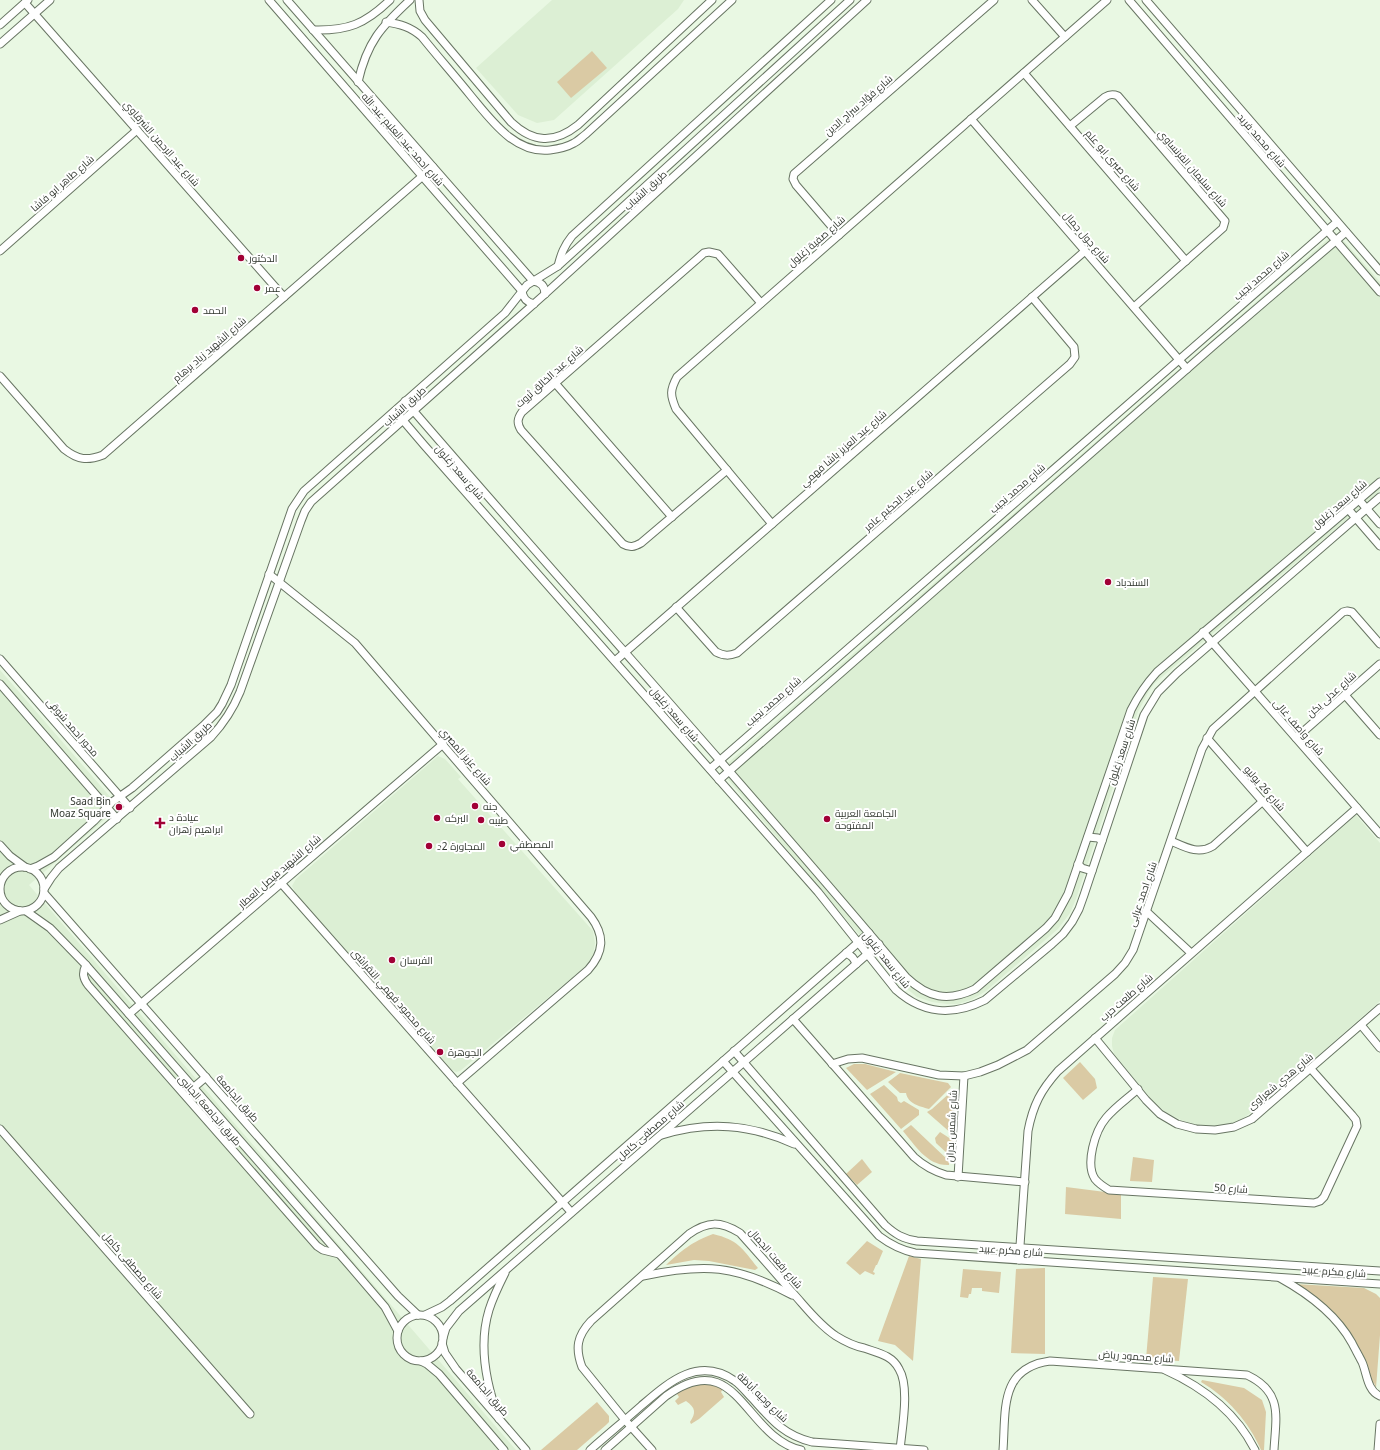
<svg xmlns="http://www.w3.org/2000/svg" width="1380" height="1450" viewBox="0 0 1380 1450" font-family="'Noto Sans',Cairo,sans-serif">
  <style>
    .built { fill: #dcefd4 }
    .green { fill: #dacaa4 }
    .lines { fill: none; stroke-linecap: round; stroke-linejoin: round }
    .minor-casing { stroke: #687563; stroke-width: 9 }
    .minor { stroke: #fff; stroke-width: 7 }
    .poi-dot { fill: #a10036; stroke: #fff; stroke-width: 1.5 }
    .labels { text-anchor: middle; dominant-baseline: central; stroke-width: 4; stroke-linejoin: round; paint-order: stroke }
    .street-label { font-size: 10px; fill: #30362e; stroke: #fff }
    .poi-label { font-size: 10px; fill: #30362e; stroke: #fff; text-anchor: start }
  </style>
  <rect width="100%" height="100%" fill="#e9f8e3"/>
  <g class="built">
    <path d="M552 0H684L678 9 554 120 537 123 518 115 476 68Z"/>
    <path d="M1336 232 1380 282V491L1155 683 1149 691 1138 712 1076 899 1070 913 1058 929 986 991 973 999 958 1004H947L932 1002 917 997 901 984 720 770Z"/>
    <path d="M0 670 119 807 29 885 516 1450H0Z"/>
    <path d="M438 756 445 759 461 777 458 779 593 931 595 943 593 955 586 966 460 1071 456 1072 452 1070 296 894 292 886 296 879Z"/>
    <path d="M1356 815 1380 843V1001L1263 1104 1239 1121 1227 1125 1210 1127 1199 1126 1181 1120 1167 1113 1154 1103 1114 1054 1112 1046V1038L1115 1030Z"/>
  </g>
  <g class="green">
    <path d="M592 51 607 68 571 98 557 82Z"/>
    <path d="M1080 1062 1095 1079 1097 1088 1083 1100 1063 1078Z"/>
    <path d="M854 1064H865L896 1072 867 1090 846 1068Z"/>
    <path d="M900 1073 948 1083 951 1087 929 1109C919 1106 908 1104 906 1093H900L888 1082Z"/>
    <path d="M884 1085 897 1097 898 1101 901 1103 904 1101 919 1110V1115L901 1129 870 1094Z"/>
    <path d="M953 1090H955L952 1134 928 1113 927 1112 932 1109Z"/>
    <path d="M911 1125 949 1161V1165C927 1166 915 1145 903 1131Z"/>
    <path d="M940 1132 954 1141 950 1156 936 1143 935 1138Z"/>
    <path d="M1133 1157 1154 1160 1152 1182 1130 1181Z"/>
    <path d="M862 1159 872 1172 857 1185 846 1174Z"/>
    <path d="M1066 1187 1121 1194V1219L1065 1214Z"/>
    <path d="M713 1234C738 1240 742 1248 758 1268L755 1270 709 1261 694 1260 666 1265C682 1250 692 1242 713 1234Z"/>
    <path d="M867 1241 883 1251 877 1265H876L873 1272 875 1273 874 1275 865 1271 860 1275 846 1263Z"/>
    <path d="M909 1256 921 1259 913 1361 895 1345 878 1341Z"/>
    <path d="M1045 1268V1354L1011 1353 1016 1269Z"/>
    <path d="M963 1269 1001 1272 999 1293 982 1291V1288H972L971 1294H969L968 1298 960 1297Z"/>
    <path d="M1153 1277 1188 1279 1179 1361 1146 1359Z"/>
    <path d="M1295 1284 1364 1288 1376 1294 1380 1298V1335L1376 1388 1374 1383 1369 1382 1349 1333Z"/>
    <path d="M1202 1380 1244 1388 1262 1400 1266 1412 1264 1450H1261C1249 1422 1227 1397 1201 1382Z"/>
    <path d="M705 1382 723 1389 721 1392 724 1397 699 1419 691 1424 690 1422C696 1413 696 1408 686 1401L678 1405 675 1401 679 1397 675 1391Z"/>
    <path d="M597 1402 609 1416V1422L606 1425 577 1450H541Z"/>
  </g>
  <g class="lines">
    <defs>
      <g id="minor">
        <path d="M269 0 522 291C523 298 526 302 534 304"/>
        <path d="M287 0 533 281C541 282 545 286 545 294"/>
        <path d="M419 0 420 11 425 20 511 122C533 143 554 144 578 125L712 0"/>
        <path d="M1032 0 1065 37"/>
        <path d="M1129 0 1380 292"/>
        <path d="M1146 0 1380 271"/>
        <path d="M25 3 284 297"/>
        <path d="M386 22C400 24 411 27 422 37 438 57 455 76 471 96 491 120 515 154 550 150 558 149 567 147 574 143 578 141 582 137 586 134L732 0"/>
        <path d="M0 25 28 0"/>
        <path d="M313 30C348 31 365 24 390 0"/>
        <path d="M0 44 50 0"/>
        <path d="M1024 73 1186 261"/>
        <path d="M358 82C367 42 381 27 410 0"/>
        <path d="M971 119 1187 369"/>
        <path d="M1070 126 1105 97C1110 94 1113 94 1118 96L1225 221 1223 228 1134 307"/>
        <path d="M839 235 796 185 793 179 794 174 994 0"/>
        <path d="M0 251 137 130"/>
        <path d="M558 266C561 254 564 246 572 236L831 0"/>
        <path d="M0 376 64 449C78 460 87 461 103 455L433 167"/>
        <path d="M555 383 672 517"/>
        <path d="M405 401C571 594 743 782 906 977 928 998 948 1002 975 989L1046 928 1055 918 1068 894 1131 710C1138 696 1146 684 1157 672L1380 482"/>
        <path d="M395 411 424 445 818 892 896 990C924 1015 953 1016 985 1000L1052 944 1063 934 1072 922 1079 909 1084 895 1144 715 1158 692 1177 673 1380 497"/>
        <path d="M727 470 641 543C634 547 630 548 623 544L521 430C517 423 517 419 522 412L704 253 709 252 718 254 761 303"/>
        <path d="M1359 500 1380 524"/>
        <path d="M1348 509 1380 546"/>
        <path d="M772 524 676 409C670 395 670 390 677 377L1107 0"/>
        <path d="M269 574 355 643 591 917C605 936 604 952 588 970L457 1083"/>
        <path d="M676 607 716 652C724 656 729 656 737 653L1070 364 1075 357 1074 347 1032 297"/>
        <path d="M1203 632 1380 834"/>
        <path d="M0 659 130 808"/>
        <path d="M615 661 1085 251"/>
        <path d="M0 684 117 819"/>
        <path d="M1345 695 1380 735"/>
        <path d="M1207 738 1307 852"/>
        <path d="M1296 738 1380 664"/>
        <path d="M710 769 1337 222"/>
        <path d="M719 780 1213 346 1346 232"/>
        <path d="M1088 837 1098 838 1102 841"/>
        <path d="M1171 841C1185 847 1198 855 1213 846L1263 801"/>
        <path d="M0 845 10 856 25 867"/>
        <path d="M1078 864 1082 868 1092 871"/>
        <circle cx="22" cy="889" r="22"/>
        <path d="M30 869 38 866 54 857 94 821 112 802 132 788 203 726 217 712 222 704 231 685 292 509 304 491 505 313 527 285 558 266 850 0"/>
        <path d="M281 883 571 1212"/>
        <path d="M44 889 51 878 59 868 211 737C224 723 233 709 240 692L301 521 305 511 311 502 545 294 867 0"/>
        <path d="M44 893 398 1296 418 1315"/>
        <path d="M26 911 50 928 86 965 349 1265 385 1307 398 1331"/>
        <path d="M1146 911 1191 953"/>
        <path d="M0 920 20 911"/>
        <path d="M846 953C852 956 854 958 856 964"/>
        <path d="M86 965C82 973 83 978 88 985L317 1246 323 1250 339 1254"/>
        <path d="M129 1014 443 744"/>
        <path d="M793 1019 914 1157C924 1166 933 1171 946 1175L1025 1182"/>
        <path d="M1361 1025 1380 1048"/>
        <path d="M1095 1038 1146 1100 1160 1114 1177 1124 1196 1129 1215 1130 1234 1127 1252 1119 1380 1008"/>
        <path d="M734 1051 885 1225C895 1234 903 1239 917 1241L1380 1271"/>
        <path d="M723 1061 879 1236C891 1245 901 1250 915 1253L1380 1284"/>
        <path d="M832 1064 848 1059 862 1058 939 1075 964 1076 980 1072 998 1065 1027 1050 1115 974 1125 963 1133 950 1202 749 1213 729 1343 612 1347 611 1352 612 1380 644"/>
        <path d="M193 1088 206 1077"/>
        <path d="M1138 1089C1127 1099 1115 1107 1106 1118 1095 1131 1085 1164 1095 1179 1099 1184 1104 1187 1109 1190L1314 1203 1320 1201 1324 1197 1357 1126 1356 1120 1352 1115 1311 1069"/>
        <path d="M0 1129 250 1414"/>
        <path d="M662 1135C708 1121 750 1124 794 1144"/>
        <path d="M958 1177 964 1076"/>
        <path d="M1019 1260 1028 1131C1033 1105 1041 1090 1058 1071L1357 808"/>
        <path d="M643 1276C705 1263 735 1265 792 1295"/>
        <path d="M1280 1278C1309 1294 1336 1314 1352 1343 1355 1349 1359 1356 1362 1362 1367 1373 1367 1391 1380 1396"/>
        <path d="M425 1315 442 1307 450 1301 869 933"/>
        <circle cx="420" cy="1338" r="23"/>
        <path d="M443 1338 446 1328 459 1311 879 944"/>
        <path d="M442 1343 445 1353 456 1369 526 1450"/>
        <path d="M421 1361 427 1364 439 1374 504 1450"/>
        <path d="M1165 1370C1203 1387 1236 1412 1255 1450"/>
        <path d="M499 1419C486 1384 478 1346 489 1310 493 1297 499 1285 505 1273"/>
        <path d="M590 1450C607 1435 624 1421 641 1406 668 1383 698 1355 735 1381 741 1385 746 1392 752 1398 771 1419 783 1435 812 1442L924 1450"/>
        <path d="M605 1450 666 1396C738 1344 744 1437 801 1450"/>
        <path d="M652 1450 625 1420 582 1367C575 1348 577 1336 591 1321L689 1234C708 1221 720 1221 740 1233 757 1252 774 1271 791 1291 805 1306 818 1324 836 1336 844 1341 854 1346 864 1348 878 1353 892 1355 899 1369 910 1387 902 1428 900 1450"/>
        <path d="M1003 1450C1006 1410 999 1368 1050 1361L1247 1375C1283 1392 1276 1416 1274 1450"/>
        <path d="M1378 1450 1380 1424"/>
      </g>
    </defs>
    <use href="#minor" class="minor-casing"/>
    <use href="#minor" class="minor"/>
  </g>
  <g class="poi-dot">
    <circle cx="241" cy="258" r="4"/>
    <circle cx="257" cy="288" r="4"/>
    <circle cx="195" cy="310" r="4"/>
    <circle cx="1108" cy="582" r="4"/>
    <circle cx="475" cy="806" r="4"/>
    <circle cx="119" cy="807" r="4"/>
    <circle cx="437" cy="818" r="4"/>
    <circle cx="827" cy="819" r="4"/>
    <circle cx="481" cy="820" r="4"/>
    <path d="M158 817h4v4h4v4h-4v4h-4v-4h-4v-4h4z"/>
    <circle cx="502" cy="844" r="4"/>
    <circle cx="429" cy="846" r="4"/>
    <circle cx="392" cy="960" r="4"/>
    <circle cx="440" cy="1052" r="4"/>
  </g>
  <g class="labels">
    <g class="street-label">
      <text transform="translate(858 105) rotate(-41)">شارع فؤاد سراج الدين</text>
      <text transform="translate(403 139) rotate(49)">شارع احمد عبد العليم عبد الله</text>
      <text transform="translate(1262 140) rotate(49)">شارع محمد فريد</text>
      <text transform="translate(162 143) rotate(49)">شارع عبد الرحمن الشرقاوي</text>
      <text transform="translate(1113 160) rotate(49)">شارع صبرى ابو علم</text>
      <text transform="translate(1193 168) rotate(49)">شارع سليمان الفرنساوي</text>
      <text transform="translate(62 183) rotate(-41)">شارع طاهر ابو فاشا</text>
      <text transform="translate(645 190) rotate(-42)">طريق الشباب</text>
      <text transform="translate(1087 237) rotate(49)">شارع جول جمال</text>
      <text transform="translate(816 241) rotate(-41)">شارع صفية زغلول</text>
      <text transform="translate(1261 275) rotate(-41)">شارع محمد نجيب</text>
      <text transform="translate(209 349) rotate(-41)">شارع الشهيد زياد برهام</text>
      <text transform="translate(549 376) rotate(-42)">شارع عبد الخالق ثروت</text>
      <text transform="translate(404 406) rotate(-42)">طريق الشباب</text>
      <text transform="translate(843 448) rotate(-41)">شارع عبد العزيز باشا فهمي</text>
      <text transform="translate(460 472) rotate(49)">شارع سعد زغلول</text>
      <text transform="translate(1017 488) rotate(-41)">شارع محمد نجيب</text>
      <text transform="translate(898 500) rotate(-41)">شارع عبد الحكيم عامر</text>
      <text transform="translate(1339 504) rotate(-41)">شارع سعد زغلول</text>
      <text transform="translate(1331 694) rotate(-42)">شارع عدلى يكن</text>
      <text transform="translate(773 701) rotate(-41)">شارع محمد نجيب</text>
      <text transform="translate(675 714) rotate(49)">شارع سعد زغلول</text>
      <text transform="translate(73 727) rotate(49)">محور احمد شوقى</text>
      <text transform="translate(1299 727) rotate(49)">شارع واصف غالى</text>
      <text transform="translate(190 741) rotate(-42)">طريق الشباب</text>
      <text transform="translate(1121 752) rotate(-72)">شارع سعد زغلول</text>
      <text transform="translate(466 756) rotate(49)">شارع عزيز المصري</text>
      <text transform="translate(1265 788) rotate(49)">شارع 26 يوليو</text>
      <text transform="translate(279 871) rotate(-41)">شارع الشهيد فيصل العطار</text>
      <text transform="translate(1142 894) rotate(-71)">شارع احمد عرابى</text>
      <text transform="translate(887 960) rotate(51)">شارع سعد زغلول</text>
      <text transform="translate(394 996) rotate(49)">شارع محمود فهمي النقراشى</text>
      <text transform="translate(1126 997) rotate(-41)">شارع طلعت حرب</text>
      <text transform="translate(1280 1081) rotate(-40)">شارع هدي شعراوى</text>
      <text transform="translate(238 1098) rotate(49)">طريق الجامعة</text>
      <text transform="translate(210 1110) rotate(49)">طريق الجامعة الجانبى</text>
      <text transform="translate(951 1126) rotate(-87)">شارع شمس بدران</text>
      <text transform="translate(650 1130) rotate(-41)">شارع مصطفى كامل</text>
      <text transform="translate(1231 1188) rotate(4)">شارع 50</text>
      <text transform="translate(1011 1250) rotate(4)">شارع مكرم عبيد</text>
      <text transform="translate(776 1258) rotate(49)">شارع رفعت الجمال</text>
      <text transform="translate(133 1265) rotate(49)">شارع مصطفى كامل</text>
      <text transform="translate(1334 1271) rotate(4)">شارع مكرم عبيد</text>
      <text transform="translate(1136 1356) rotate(4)">شارع محمود رياض</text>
      <text transform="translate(488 1392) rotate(49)">طريق الجامعة</text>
      <text transform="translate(763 1397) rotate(44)">شارع وجيه أباظة</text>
    </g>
    <g class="poi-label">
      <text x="249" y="258">الدكتور</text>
      <text x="265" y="288">عمر</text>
      <text x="203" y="310">الحمد</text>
      <text x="1116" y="582">السندباد</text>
      <text x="111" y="801" text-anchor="end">Saad Bin<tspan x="111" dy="12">Moaz Square</tspan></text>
      <text x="483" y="806">جنه</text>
      <text x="835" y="813">الجامعة العربية<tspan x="835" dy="12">المفتوحة</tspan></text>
      <text x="169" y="817">عيادة د<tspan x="169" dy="12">ابراهيم زهران</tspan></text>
      <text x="445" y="818">البركه</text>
      <text x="489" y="820">طيبه</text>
      <text x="510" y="844">المصطفي</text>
      <text x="437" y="846">المجاورة 2د</text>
      <text x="400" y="960">الفرسان</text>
      <text x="448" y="1052">الجوهرة</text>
    </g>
  </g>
</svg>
